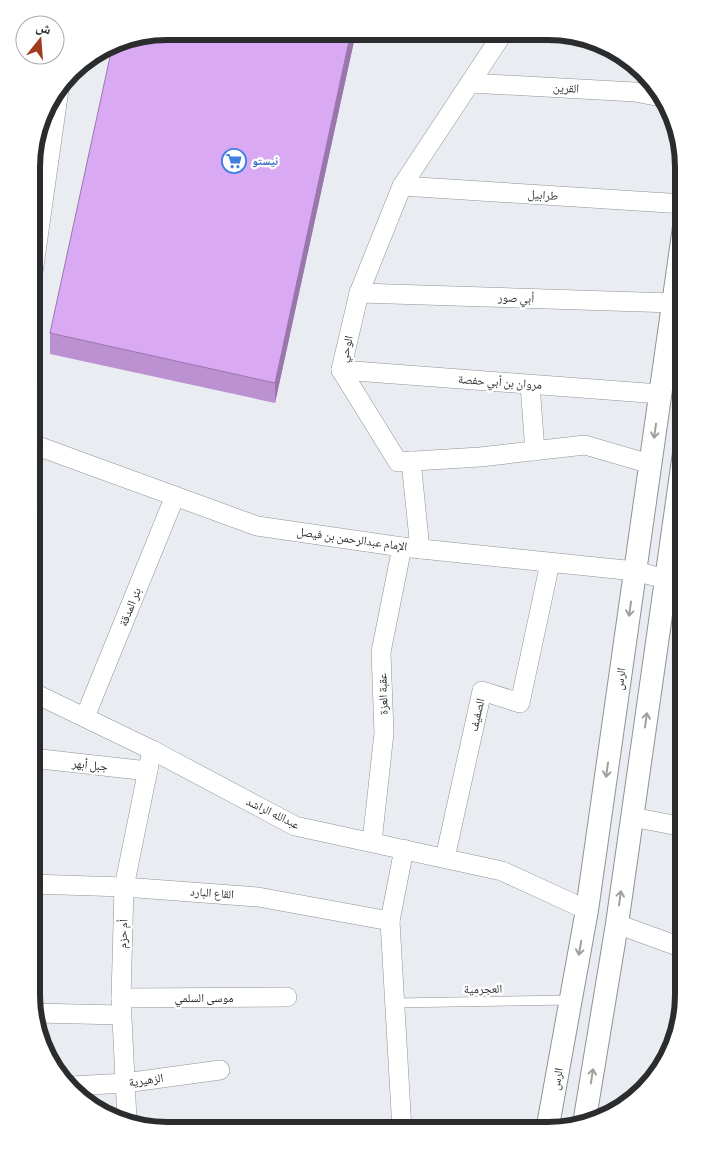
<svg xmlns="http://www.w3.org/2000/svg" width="715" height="1162" viewBox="0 0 715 1162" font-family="'Crimson Pro','Noto Naskh Arabic',serif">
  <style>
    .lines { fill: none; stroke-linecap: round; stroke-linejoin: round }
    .service-casing { stroke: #8f9296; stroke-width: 10 }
    .minor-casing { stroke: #8f9296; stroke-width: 20 }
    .tertiary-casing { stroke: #8f9296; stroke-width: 24 }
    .service { stroke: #fff; stroke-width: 9 }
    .minor { stroke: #fff; stroke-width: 19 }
    .tertiary { stroke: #fff; stroke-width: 22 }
    .wall { fill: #bb91d2 }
    .shaded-wall { fill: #9976ab }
    .building { fill: #daa9f4; stroke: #9976ab }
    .oneway { stroke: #a0a0a1 }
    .labels { text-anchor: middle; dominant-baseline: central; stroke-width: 4.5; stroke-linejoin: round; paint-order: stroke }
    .street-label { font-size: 12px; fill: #2b2c2e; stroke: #fff }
    .shop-label { font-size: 12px; font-weight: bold; fill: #366cbe; stroke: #fff; text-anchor: start }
    .rim { fill: none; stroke: #2b2c2e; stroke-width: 6 }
  </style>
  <rect width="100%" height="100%" fill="#e9ecf1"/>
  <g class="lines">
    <defs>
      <path id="service" d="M396 1003 571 1000"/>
      <g id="minor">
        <path d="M503 33 402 186 359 293 341 370 398 462 480 457 585 445 650 464"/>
        <path d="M470 83 635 92 661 97"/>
        <path d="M402 186 684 204"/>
        <path d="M32 280 59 89"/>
        <path d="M359 293 673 303"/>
        <path d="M341 370 660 394"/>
        <path d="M530 385 535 451"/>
        <path d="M32 444 257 526 402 547 635 571 684 584"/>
        <path d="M411 461 420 549"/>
        <path d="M32 692 152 750 295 826 502 871 587 910"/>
        <path d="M85 717 175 496"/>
        <path d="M32 758 148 771"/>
        <path d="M632 817 684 827"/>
        <path d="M372 842 384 733 381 652 402 547"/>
        <path d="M445 858 482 691 520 703 550 563"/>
        <path d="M31 884 124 887 258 897 390 921"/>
        <path d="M617 924 683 948"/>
        <path d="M121 998 287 997"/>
        <path d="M35 1013 121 1015"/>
        <path d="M72 1086 125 1083 220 1070"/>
        <path d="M127 1120 121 998 124 887 152 750"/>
        <path d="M402 1130 390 921 404 849"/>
      </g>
      <g id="tertiary">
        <path d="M584 1124 617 924 684 453"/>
        <path d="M547 1131 587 910 684 227"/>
      </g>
    </defs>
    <use href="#service" class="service-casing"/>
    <use href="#minor" class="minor-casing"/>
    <use href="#tertiary" class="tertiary-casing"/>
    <use href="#service" class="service"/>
    <use href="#minor" class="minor"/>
    <use href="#tertiary" class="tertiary"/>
  </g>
  <path class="wall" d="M167 31 356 32 275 403 50 354V333Z"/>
  <path class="shaded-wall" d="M351 32H356L275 403V383Z"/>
  <path class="building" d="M167 31 351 32 275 383 50 333 113 43 115 41Z"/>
  <defs><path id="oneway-shaft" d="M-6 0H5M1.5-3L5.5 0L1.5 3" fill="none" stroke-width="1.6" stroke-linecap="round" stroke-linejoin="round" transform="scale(1.25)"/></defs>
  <g class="oneway">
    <use href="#oneway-shaft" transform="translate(655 431) rotate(98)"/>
    <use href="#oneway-shaft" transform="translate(630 609) rotate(98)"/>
    <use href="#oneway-shaft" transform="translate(646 720) rotate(-82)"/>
    <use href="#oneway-shaft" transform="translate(607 770) rotate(98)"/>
    <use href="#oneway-shaft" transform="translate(620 898) rotate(-82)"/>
    <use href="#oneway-shaft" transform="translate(580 948) rotate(100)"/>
    <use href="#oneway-shaft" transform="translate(592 1076) rotate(-81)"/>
  </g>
  <defs>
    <symbol id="supermarket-ring" viewBox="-11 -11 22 22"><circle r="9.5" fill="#fff" stroke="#3f7fe0" stroke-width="1.5"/><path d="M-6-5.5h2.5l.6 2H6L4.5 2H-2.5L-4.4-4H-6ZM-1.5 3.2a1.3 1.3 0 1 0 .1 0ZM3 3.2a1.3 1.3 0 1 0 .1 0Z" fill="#3f7fe0"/></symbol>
  </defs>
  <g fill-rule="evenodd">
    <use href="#supermarket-ring" x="220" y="147" width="28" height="28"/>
  </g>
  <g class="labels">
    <g class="street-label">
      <text transform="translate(566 88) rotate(3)">القرين</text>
      <text transform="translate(543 195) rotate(4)">طرابيل</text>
      <text transform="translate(516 298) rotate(2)">أبي صور</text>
      <text transform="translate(346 349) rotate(-77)">الوحي</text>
      <text transform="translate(500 382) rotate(4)">مروان بن أبي حفصة</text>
      <text transform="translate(352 539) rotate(8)">الإمام عبدالرحمن بن فيصل</text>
      <text transform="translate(130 607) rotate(-68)">بئر المدقة</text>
      <text transform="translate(620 679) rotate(-82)">الرس</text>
      <text transform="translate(383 694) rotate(-92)">عقبة العزة</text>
      <text transform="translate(477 715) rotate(-77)">الصفيف</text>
      <text transform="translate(90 765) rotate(6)">جبل أبهر</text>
      <text transform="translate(273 813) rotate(26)">عبدالله الراشد</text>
      <text transform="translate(212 893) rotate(4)">القاع البارد</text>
      <text transform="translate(123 934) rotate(-88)">أم حزم</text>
      <text transform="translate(483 989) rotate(-1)">العجرمية</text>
      <text x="204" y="998">موسى السلمي</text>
      <text transform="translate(557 1079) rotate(-80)">الرس</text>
      <text transform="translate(146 1080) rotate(-8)">الزهيرية</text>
    </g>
    <g class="shop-label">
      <text x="252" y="161">نيستو</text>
    </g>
  </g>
  <path d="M0 0H715V1162H0ZM167 40H548A127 127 0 0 1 675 167V995A127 127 0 0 1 548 1122H167A127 127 0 0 1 40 995V167A127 127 0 0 1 167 40Z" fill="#fff" fill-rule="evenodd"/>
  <path class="rim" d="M167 40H548A127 127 0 0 1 675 167V995A127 127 0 0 1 548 1122H167A127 127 0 0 1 40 995V167A127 127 0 0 1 167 40Z"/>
  <g transform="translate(40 40) rotate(17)"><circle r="24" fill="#ffffff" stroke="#aaabab"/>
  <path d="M0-4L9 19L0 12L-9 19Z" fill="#a33b20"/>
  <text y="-8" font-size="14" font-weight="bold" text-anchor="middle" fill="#2b2c2e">ش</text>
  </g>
</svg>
